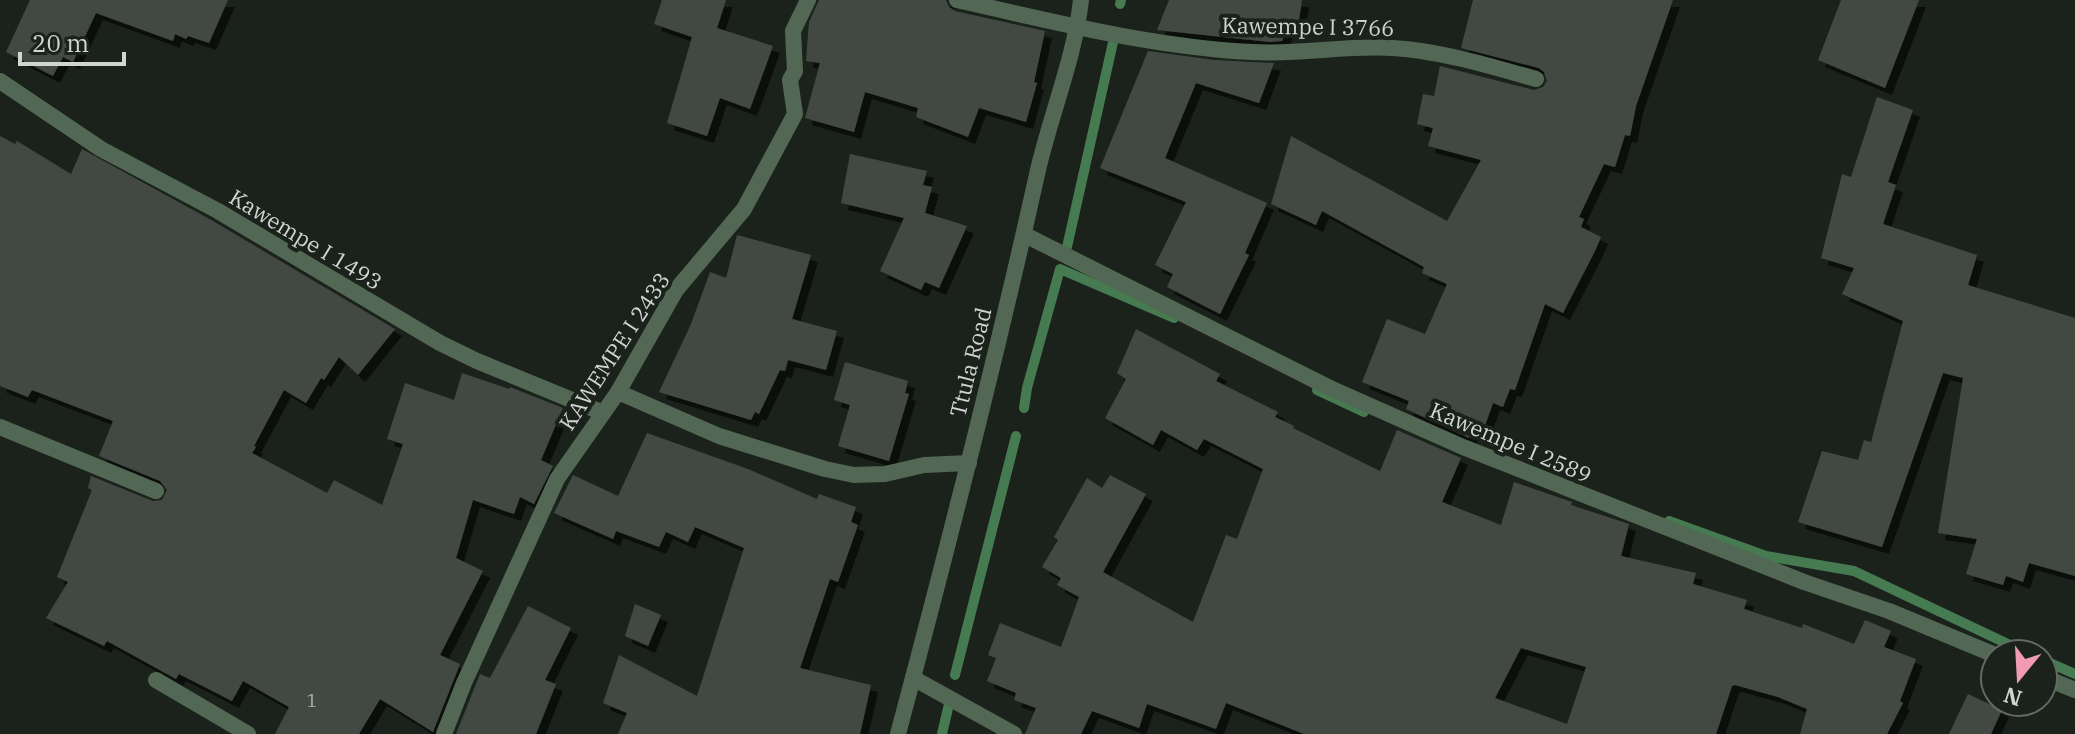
<svg xmlns="http://www.w3.org/2000/svg" width="2075" height="734" viewBox="0 0 2075 734" font-family="'IBM Plex Serif',serif">
  <style>
    .lines { fill: none; stroke-linecap: round; stroke-linejoin: round }
    .stream { stroke: #467a50; stroke-width: 10 }
    .building { fill: #424a43; fill-rule: evenodd; filter: url(#shadow) }
    .minor { stroke: #526855; stroke-width: 16 }
    .labels { text-anchor: middle; dominant-baseline: central; stroke-width: 8; stroke-linejoin: round; paint-order: stroke }
    .number-label { font-size: 18px; fill: #acb2ad }
    .street-label { font-size: 22px; fill: #cfd5d0; stroke: #1b221c }
  </style>
  <defs>
    <filter id="shadow"><feDropShadow dx="7" dy="7" stdDeviation="0" flood-color="#0009"/></filter>
  </defs>
  <rect width="100%" height="100%" fill="#1b221c"/>
  <g class="lines">
    <g class="stream">
      <path d="M1120 4 1121 0"/>
      <path d="M1067 247 1114 38"/>
      <path d="M1317 390 1364 412"/>
      <path d="M1024 408 1027 388 1060 269 1174 318"/>
      <path d="M1669 521 1766 556 1854 571 2029 654"/>
      <path d="M2043 660 2075 674"/>
      <path d="M955 675 1016 436"/>
      <path d="M942 734 949 704"/>
    </g>
  </g>
  <g class="building">
    <path d="M30 0H228L209 43 188 36 186 39 175 34 173 41 96 13 73 62 63 57 53 76 6 52Z"/>
    <path d="M662 0H726L717 28 773 46 750 109 720 98 707 136 667 123 692 37 654 24Z"/>
    <path d="M819 0H946L949 7 955 11 1045 31 1034 82 1037 83 1026 122 979 108 968 137 916 117 918 108 865 92 854 132 805 118 820 63 806 61 809 22Z"/>
    <path d="M1169 0H1302L1297 33 1286 31 1282 41 1270 42 1157 30Z"/>
    <path d="M1473 0H1673L1636 106 1630 136 1625 135 1615 167 1604 164 1579 217 1584 219 1581 227 1601 237 1595 251 1563 313 1545 304 1515 390 1510 389 1503 407 1493 403 1481 437 1471 433 1469 438 1406 409 1409 401 1362 382 1387 319 1425 334 1447 284 1422 273 1424 267 1322 211 1316 225 1271 204 1291 136 1447 221 1481 160 1428 146 1433 128 1417 124 1423 94 1434 96 1440 66 1534 90 1543 87 1547 81 1544 72 1539 68 1461 48Z"/>
    <path d="M1841 0H1919L1885 88 1818 60Z"/>
    <path d="M1148 51 1214 60 1274 63 1259 103 1196 83 1165 158 1267 203 1245 253 1249 255 1220 314 1167 287 1173 274 1155 265 1186 202 1100 168Z"/>
    <path d="M1877 97 1913 110 1888 182 1896 185 1883 224 1977 255 1968 285 2075 318V576L2029 563 2023 582 2006 576 2003 585 1966 574 1977 539 1938 533 1963 378 1943 373 1882 547 1798 522 1822 451 1858 460 1864 440 1871 442 1903 321 1842 294 1854 268 1821 258 1842 174 1851 177Z"/>
    <path d="M0 136 15 144 17 141 71 174 82 149 213 221 395 329 358 375 339 357 324 380 321 378 306 403 284 390 254 446 256 447 252 453 327 493 334 480 382 505 403 444 387 439 405 383 454 400 462 373 509 389 510 387 563 408 541 460 553 466 534 504 520 497 514 514 473 500 456 558 483 571 440 655 460 664 433 732 380 699 359 734H275L289 707 243 681 232 701 179 674 176 679 107 641 104 646 46 618 68 582 57 577 92 490 88 488 91 476 153 501 162 500 167 490 160 481 99 456 113 421 32 390 28 397 0 386Z"/>
    <path d="M850 154 927 171 923 185 932 187 925 213 967 226 939 288 925 282 921 290 880 271 904 218 841 203Z"/>
    <path d="M737 235 811 255 792 319 837 331 826 370 788 360 785 371 780 370 759 414 755 412 751 420 659 392 691 324 710 272 726 278Z"/>
    <path d="M1136 329 1220 374 1216 381 1278 412 1275 417 1294 426 1293 428 1380 471 1397 430 1461 458 1442 502 1501 525 1514 482 1572 502 1571 505 1629 524 1621 556 1696 573 1693 584 1747 600 1744 609 1802 628 1803 624 1854 644 1865 620 1891 631 1884 647 1916 659 1900 701 1903 703 1887 734H1800L1807 709 1778 697 1735 685 1732 686 1716 734H1304L1226 703 1216 729 1147 704 1139 728 1092 711 1081 734H1025L1036 708 1014 700 1016 693 987 681 996 658 988 655 1000 623 1061 647 1079 597 1057 585 1061 578 1042 567 1058 540 1054 537 1087 478 1102 488 1110 475 1146 494 1103 572 1193 622 1226 535 1237 539 1263 469 1204 439 1197 450 1161 430 1153 445 1105 418 1126 379 1117 373ZM1521 648 1586 667 1567 724 1495 698Z"/>
    <path d="M845 362 908 381 905 393 909 394 889 461 838 446 850 405 834 400Z"/>
    <path d="M647 433 748 469 817 499 819 494 856 507 851 522 858 525 838 582 830 579 800 668 871 685 860 734H618L627 713 603 703 619 655 697 696 744 548 695 527 688 542 666 532 659 547 616 531 613 539 554 513 573 475 618 496Z"/>
    <path d="M635 604 661 615 648 646 625 636Z"/>
    <path d="M528 606 571 628 545 680 556 684 536 734H456L480 674 490 678Z"/>
    <path d="M1968 694 2002 710 1991 734H1949Z"/>
  </g>
  <g class="lines">
    <g class="minor">
      <path d="M957 0C1054 22 1153 47 1252 52 1299 55 1346 45 1393 48 1441 51 1490 66 1536 79"/>
      <path d="M0 81 101 149 218 211 440 343 477 361 601 412"/>
      <path d="M1025 235 1330 388 1463 447 1804 582 1889 611 1995 655"/>
      <path d="M618 392 719 436 825 469 854 475 885 474 924 465 969 463"/>
      <path d="M0 427 156 491"/>
      <path d="M2043 677 2075 690"/>
      <path d="M913 678 1014 734"/>
      <path d="M156 680 248 734"/>
      <path d="M444 734 464 683 557 479 618 392 676 290 744 209 795 114 790 80 795 71 793 31 808 0"/>
      <path d="M898 734C948 547 996 359 1038 170 1051 114 1075 56 1081 0"/>
    </g>
  </g>
  <g class="labels">
    <g class="number-label">
      <text x="312" y="700">1</text>
    </g>
    <g class="street-label">
      <text transform="translate(1308 26) rotate(1)">Kawempe I 3766</text>
      <text transform="translate(306 239) rotate(31)">Kawempe I 1493</text>
      <text transform="translate(614 351) rotate(-57)">KAWEMPE I 2433</text>
      <text transform="translate(970 362) rotate(-76)">Ttula Road</text>
      <text transform="translate(1511 442) rotate(23)">Kawempe I 2589</text>
    </g>
  </g>
  <g transform="translate(2019 678) rotate(198)"><circle r="38" fill="#1b221c" stroke="#636a64" stroke-width="2"/>
  <path d="M0-6L14 30L0 20L-14 30Z" fill="#f09ab6"/>
  <text y="-12" font-size="22" font-weight="bold" text-anchor="middle" fill="#cfd5d0">N</text>
  </g>
  <path d="M20 52v12h104v-12" fill="none" stroke="#cfd5d0" stroke-width="4"/>
  <text x="32" y="52" font-size="24" fill="#cfd5d0" stroke="#1b221c" stroke-width="6" paint-order="stroke">20 m</text>
</svg>
